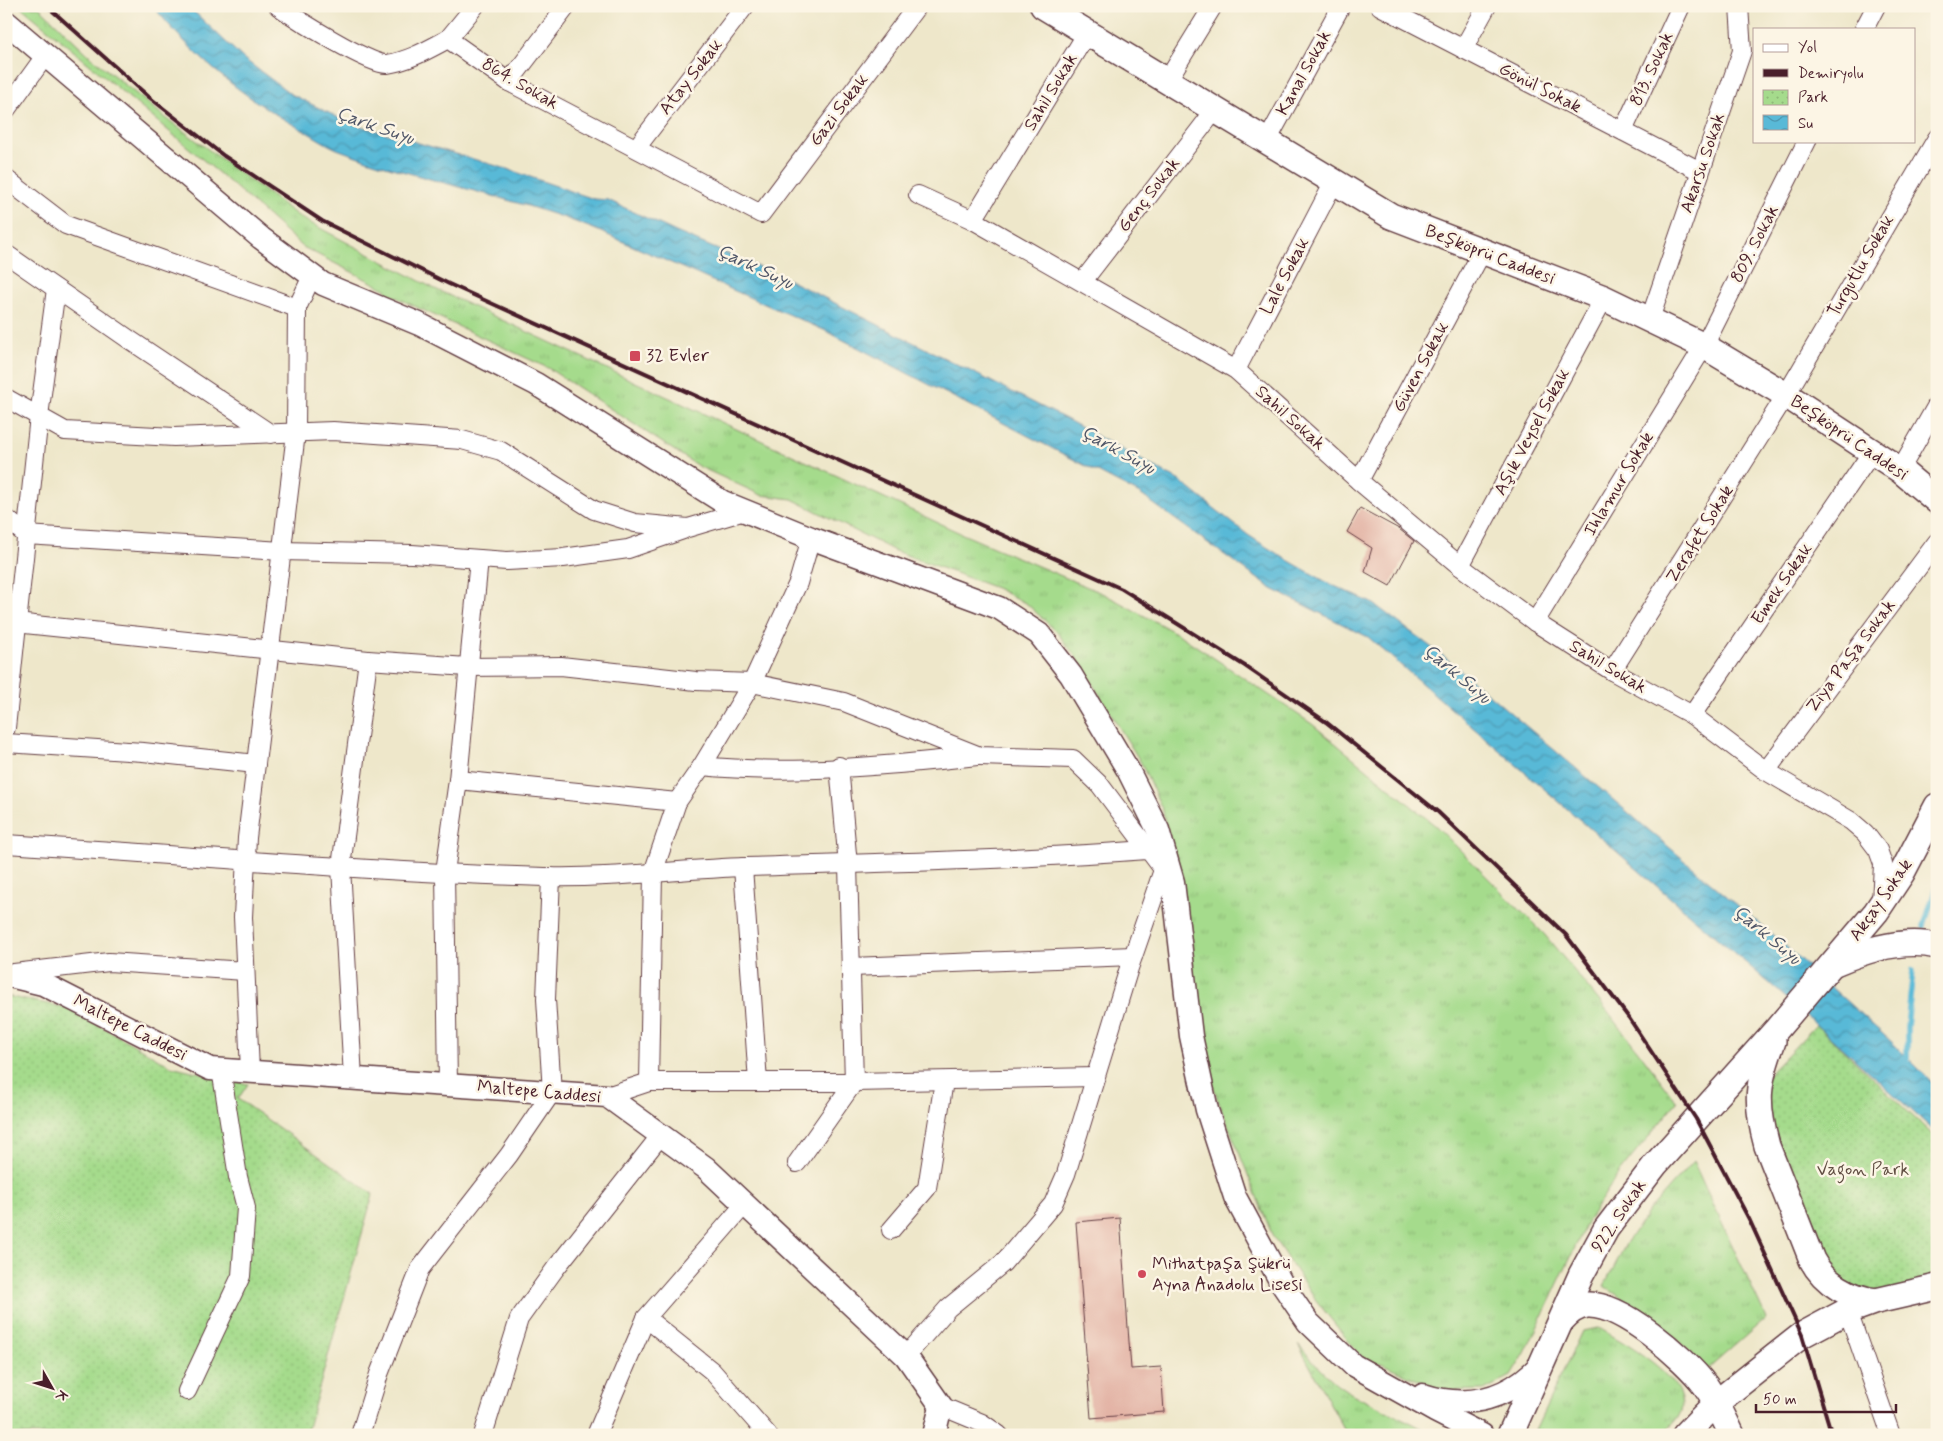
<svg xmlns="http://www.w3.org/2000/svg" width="1943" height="1441" viewBox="0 0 1943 1441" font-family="Mynerve,sans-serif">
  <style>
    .grass { fill: url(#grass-tufts); stroke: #787d5c }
    .park { fill: url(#park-dots); stroke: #787d5c }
    .water { fill: url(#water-waves); stroke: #526c81 }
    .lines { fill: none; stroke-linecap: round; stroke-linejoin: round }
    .stream { stroke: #59b9d7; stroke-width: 5.5 }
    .building { fill: #e1aea0 }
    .minor-casing { stroke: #633d43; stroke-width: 20 }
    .tertiary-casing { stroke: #633d43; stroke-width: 25 }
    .secondary-casing { stroke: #633d43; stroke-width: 28 }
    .minor { stroke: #fff; stroke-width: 18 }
    .tertiary { stroke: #fff; stroke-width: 22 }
    .secondary { stroke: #fff; stroke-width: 25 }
    .rail { stroke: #4a1f2b; stroke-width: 4 }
    .poi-dot { fill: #d1495b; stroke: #fcf5e5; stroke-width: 2 }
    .labels { text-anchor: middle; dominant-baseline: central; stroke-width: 5; stroke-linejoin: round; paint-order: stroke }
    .street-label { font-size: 18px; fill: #4a1f2b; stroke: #fcf5e5 }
    .poi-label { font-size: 18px; fill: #4a1f2b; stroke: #fcf5e5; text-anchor: start }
    .park-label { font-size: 18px; fill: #614e43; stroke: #fcf5e5 }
    .water-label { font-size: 19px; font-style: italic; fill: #4f5567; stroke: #fcf5e5 }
  </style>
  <defs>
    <pattern id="grass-tufts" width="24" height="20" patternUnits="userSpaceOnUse" patternTransform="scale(1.25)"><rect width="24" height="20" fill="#a5db8c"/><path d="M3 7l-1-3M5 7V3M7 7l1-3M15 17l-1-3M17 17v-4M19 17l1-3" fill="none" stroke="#90bc79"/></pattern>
    <pattern id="park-dots" width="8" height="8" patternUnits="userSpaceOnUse" patternTransform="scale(1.25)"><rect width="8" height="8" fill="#a5db8c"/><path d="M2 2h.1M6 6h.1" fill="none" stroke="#90bc79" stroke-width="1.8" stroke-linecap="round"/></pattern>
    <pattern id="water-waves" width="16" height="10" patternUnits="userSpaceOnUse" patternTransform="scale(1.25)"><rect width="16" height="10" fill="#59b9d7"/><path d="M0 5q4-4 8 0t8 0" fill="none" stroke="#4c96af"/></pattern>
  </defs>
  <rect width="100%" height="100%" fill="#fcf5e5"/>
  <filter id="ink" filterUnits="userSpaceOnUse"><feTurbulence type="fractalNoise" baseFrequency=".02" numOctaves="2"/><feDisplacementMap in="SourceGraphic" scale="10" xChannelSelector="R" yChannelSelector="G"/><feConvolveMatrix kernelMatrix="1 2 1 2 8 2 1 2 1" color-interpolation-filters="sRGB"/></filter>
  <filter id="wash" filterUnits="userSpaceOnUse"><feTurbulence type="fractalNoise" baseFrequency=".0096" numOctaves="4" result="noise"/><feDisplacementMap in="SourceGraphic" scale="20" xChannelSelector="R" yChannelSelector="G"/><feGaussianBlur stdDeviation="1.12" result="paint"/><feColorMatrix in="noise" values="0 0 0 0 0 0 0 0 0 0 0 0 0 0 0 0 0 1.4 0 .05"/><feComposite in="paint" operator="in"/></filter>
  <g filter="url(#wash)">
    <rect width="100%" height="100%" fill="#eee7ca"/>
    <g class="grass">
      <path d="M20 6H38L91 57 166 118 301 218 431 287 960 533 1104 594 1178 634 1223 664 1312 724 1437 827 1544 934 1610 1014 1677 1102 1619 1173 1588 1220 1525 1353 1511 1376 1484 1390 1441 1391 1381 1363 1365 1362 1315 1299 1273 1237 1217 1098 1200 1043 1163 811 1140 761 1076 657 1056 631 1027 604 996 588 895 551 792 499 761 495 698 466 548 368 410 304 386 292 387 290 303 247 233 185Z"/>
      <path d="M1693 1161 1766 1318 1708 1369 1658 1323 1604 1286 1627 1242 1651 1208Z"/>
      <path d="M1599 1328C1622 1342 1690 1377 1681 1411 1678 1421 1669 1428 1662 1435H1533L1582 1331Z"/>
      <path d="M1298 1344C1315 1363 1332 1384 1356 1396 1381 1410 1408 1419 1433 1435H1347Z"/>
    </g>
    <g class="park">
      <path d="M6 996 69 1008 171 1066 248 1084 238 1099 373 1194 306 1435H6Z"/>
      <path d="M1816 1025 1937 1139V1281L1848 1302 1815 1263 1760 1083Z"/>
    </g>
    <path class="water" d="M153 6H188L244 59 291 94 347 122 507 169 594 199 608 200 676 232 787 279 1066 419 1180 481 1248 535 1284 558 1330 584 1374 604 1447 659 1781 942 1895 1045 1937 1087V1129L1930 1127 1776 989 1368 637 1272 589 1140 494 826 331 594 229C511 195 420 182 337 149 325 144 313 135 301 129 240 95 197 60 153 6Z"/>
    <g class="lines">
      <g class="stream">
        <path d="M1924 926 1937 883"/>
        <path d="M1907 1063V1027L1913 970"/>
      </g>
    </g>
    <g id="blocks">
      <g class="building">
        <path d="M1360 508 1399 529 1414 541 1390 586 1365 572 1372 548 1347 532Z"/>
        <path d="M1120 1218 1131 1369 1161 1367 1164 1412 1091 1418 1076 1222Z"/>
      </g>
    </g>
  </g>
  <g filter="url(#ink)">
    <use href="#blocks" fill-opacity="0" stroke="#633d43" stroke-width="1"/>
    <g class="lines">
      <defs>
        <g id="minor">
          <path d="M278 6C295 18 371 66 387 64 409 61 429 49 448 39L509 82 761 214 917 6"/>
          <path d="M1380 6 1700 171"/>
          <path d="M1864 29 1876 6"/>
          <path d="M1087 33 973 220 1236 370 1359 481 1460 566 1535 622 1612 671 1692 715 1766 771 1851 821 1865 833 1878 850 1883 864 1881 903"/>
          <path d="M448 39 475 6"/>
          <path d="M1463 49 1487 6"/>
          <path d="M1167 81 1213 6"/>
          <path d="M509 82 567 6"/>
          <path d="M6 110 45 56"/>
          <path d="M1623 131 1681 6"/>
          <path d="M1267 141 1341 6"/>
          <path d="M637 147 745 6"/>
          <path d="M6 179 66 225 297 308"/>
          <path d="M918 195 973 220"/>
          <path d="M6 254 130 340 271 434"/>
          <path d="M1083 281 1215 110"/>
          <path d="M1650 319 1742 51 1739 6"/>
          <path d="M1236 370 1334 182"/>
          <path d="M6 398 65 431 174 437 333 431 462 440 501 451 594 510 635 523 688 528 745 511"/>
          <path d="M1900 470 1937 405"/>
          <path d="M1359 481 1482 252"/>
          <path d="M6 518 26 535 282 551 412 554 507 561 563 558 628 549 683 530"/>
          <path d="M1460 566 1604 298"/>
          <path d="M6 622 368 660 467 667 561 666 696 681 752 683 844 702 980 756 1073 759 1100 785 1169 877"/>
          <path d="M1535 622 1704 346 1807 141"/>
          <path d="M1612 671 1786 395 1937 138"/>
          <path d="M1692 715 1872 452"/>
          <path d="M6 728 39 416 56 289"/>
          <path d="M6 743 143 752 256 764"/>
          <path d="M702 766C789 775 889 766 977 756"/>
          <path d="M1766 771 1937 542"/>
          <path d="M458 780 677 802"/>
          <path d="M6 844C186 855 365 872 545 877 612 879 679 869 746 867 880 863 1014 860 1147 850"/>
          <path d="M743 867 758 1082"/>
          <path d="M851 967 1133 956"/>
          <path d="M14 973 109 962 245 971"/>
          <path d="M250 1071 243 917 247 838 296 433 297 308 312 276"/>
          <path d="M353 1078 341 867 368 660"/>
          <path d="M649 1082 653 873 677 802 702 766 752 683 798 583 811 538"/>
          <path d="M448 1085 445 872 458 780 479 559"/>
          <path d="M607 1096 649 1082H854L1095 1077"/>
          <path d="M797 1163 854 1082 848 865 839 766"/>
          <path d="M891 1230 927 1188 944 1081"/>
          <path d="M646 1318 712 1371 768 1435"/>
          <path d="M1852 1323 1891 1435"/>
          <path d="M906 1356 948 1308 1003 1263 1053 1204 1066 1174 1129 968 1163 870"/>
          <path d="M187 1391 241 1276 246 1208 238 1177 221 1069"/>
          <path d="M941 1406 982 1423 999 1435"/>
          <path d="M360 1435 379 1374 420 1269 509 1155 552 1092 546 999 551 877"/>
          <path d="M483 1435 519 1319 555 1269 661 1135"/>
          <path d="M596 1435 646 1318 745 1204"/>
        </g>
        <g id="tertiary">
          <path d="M6 22 261 238 323 284 419 324 536 384 723 502 811 538 999 608 1039 634 1071 675 1128 770 1158 830 1173 882 1191 1036 1207 1110 1235 1197 1282 1284 1308 1322 1353 1365 1435 1411 1482 1435"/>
          <path d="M6 975 43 984 210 1069 607 1096 706 1168 906 1356 941 1406 934 1435"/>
          <path d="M1423 1395C1469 1410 1509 1399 1542 1363"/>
        </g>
        <g id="secondary">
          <path d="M1043 6 1391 216 1604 298 1704 346 1786 395 1900 470 1937 501"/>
          <path d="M1835 963C1865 950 1904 938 1937 946"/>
          <path d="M1773 1041C1757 1083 1755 1102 1767 1146L1812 1260C1824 1283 1850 1298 1876 1301"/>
          <path d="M1562 1320C1569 1312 1576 1306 1587 1305 1622 1303 1684 1358 1705 1385 1716 1400 1724 1418 1732 1435"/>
          <path d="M1510 1435 1581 1275 1606 1229 1655 1165 1777 1029 1876 912 1902 873 1937 806"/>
          <path d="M1685 1435 1716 1403 1802 1335 1843 1313 1876 1301 1937 1287"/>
        </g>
      </defs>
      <use href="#minor" class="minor-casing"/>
      <use href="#tertiary" class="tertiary-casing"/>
      <use href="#secondary" class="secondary-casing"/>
      <use href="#minor" class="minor"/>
      <use href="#tertiary" class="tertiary"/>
      <use href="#secondary" class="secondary"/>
      <path class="rail" d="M47 6 149 97 224 156 322 221 449 284 1122 589 1245 666 1326 722 1438 812 1566 935 1629 1018 1696 1119 1750 1221 1802 1335 1832 1435"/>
    </g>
  </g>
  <g class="poi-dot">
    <rect x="629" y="350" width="12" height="12" rx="2.5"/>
    <circle cx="1142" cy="1274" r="5"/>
  </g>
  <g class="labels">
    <g class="street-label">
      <text transform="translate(1652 69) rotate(-65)">813. Sokak</text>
      <text transform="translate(1304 73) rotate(-61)">Kanal Sokak</text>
      <text transform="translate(691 77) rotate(-52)">Atay Sokak</text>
      <text transform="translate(520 84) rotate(30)">864. Sokak</text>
      <text transform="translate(1540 88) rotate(27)">Gönül Sokak</text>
      <text transform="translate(1051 92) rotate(-59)">Sahil Sokak</text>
      <text transform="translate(839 110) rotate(-53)">Gazi Sokak</text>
      <text transform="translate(1703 163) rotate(-71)">Akarsu Sokak</text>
      <text transform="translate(1149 195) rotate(-52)">Genç Sokak</text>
      <text transform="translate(1755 244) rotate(-63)">809. Sokak</text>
      <text transform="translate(1490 255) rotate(21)">Beşköprü Caddesi</text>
      <text transform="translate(1861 266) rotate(-60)">Turgutlu Sokak</text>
      <text transform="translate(1285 276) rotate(-62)">Lale Sokak</text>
      <text transform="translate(1421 367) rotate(-62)">Güven Sokak</text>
      <text transform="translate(1290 418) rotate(42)">Sahil Sokak</text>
      <text transform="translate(1532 432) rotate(-62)">Aşık Veysel Sokak</text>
      <text transform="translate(1849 438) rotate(34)">Beşköprü Caddesi</text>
      <text transform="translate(1619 484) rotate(-59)">Ihlamur Sokak</text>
      <text transform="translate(1700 534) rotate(-58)">Zerafet Sokak</text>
      <text transform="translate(1782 584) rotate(-56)">Emek Sokak</text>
      <text transform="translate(1851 656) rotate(-53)">Ziya Paşa Sokak</text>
      <text transform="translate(1608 667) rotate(31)">Sahil Sokak</text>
      <text transform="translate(1881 900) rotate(-55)">Akçay Sokak</text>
      <text transform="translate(130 1028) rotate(27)">Maltepe Caddesi</text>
      <text transform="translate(539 1092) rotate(5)">Maltepe Caddesi</text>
      <text transform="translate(1619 1216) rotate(-56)">922. Sokak</text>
    </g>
    <g class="poi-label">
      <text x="646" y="356">32 Evler</text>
      <text x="1152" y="1264">Mithatpaşa Şükrü<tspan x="1152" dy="21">Ayna Anadolu Lisesi</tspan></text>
    </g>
    <g class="park-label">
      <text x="1863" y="1170">Vagon Park</text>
    </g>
    <g class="water-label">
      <text transform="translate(375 126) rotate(19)">Çark Suyu</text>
      <text transform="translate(755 267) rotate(25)">Çark Suyu</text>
      <text transform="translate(1118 450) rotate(29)">Çark Suyu</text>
      <text transform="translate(1457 674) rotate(40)">Çark Suyu</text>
      <text transform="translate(1767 935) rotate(40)">Çark Suyu</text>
    </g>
  </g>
  <rect width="1943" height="1441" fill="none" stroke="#fcf5e5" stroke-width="25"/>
  <rect x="1753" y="28" width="162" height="115" fill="#fcf5e5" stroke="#b59f9b"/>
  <rect x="1763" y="44" width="25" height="8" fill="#ffffff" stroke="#b59f9b"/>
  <text x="1798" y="52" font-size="15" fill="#4a1f2b">Yol</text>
  <rect x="1763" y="69" width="25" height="8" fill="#4a1f2b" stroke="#b59f9b"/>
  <text x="1798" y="78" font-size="15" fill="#4a1f2b">Demiryolu</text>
  <rect x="1763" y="90" width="25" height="15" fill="url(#park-dots)" stroke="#b59f9b"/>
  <text x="1798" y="102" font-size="15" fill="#4a1f2b">Park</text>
  <rect x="1763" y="115" width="25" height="15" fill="url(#water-waves)" stroke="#b59f9b"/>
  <text x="1798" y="128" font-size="15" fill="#4a1f2b">Su</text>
  <g transform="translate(52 1388) rotate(129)" stroke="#fcf5e5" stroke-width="4" paint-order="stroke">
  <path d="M0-4L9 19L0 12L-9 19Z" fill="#4a1f2b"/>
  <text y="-8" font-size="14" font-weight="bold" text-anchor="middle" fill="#4a1f2b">K</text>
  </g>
  <path d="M1756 1404v8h140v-8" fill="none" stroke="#4a1f2b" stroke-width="2.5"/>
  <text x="1763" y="1404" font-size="15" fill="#4a1f2b" stroke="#fcf5e5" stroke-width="4" paint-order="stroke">50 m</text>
</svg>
